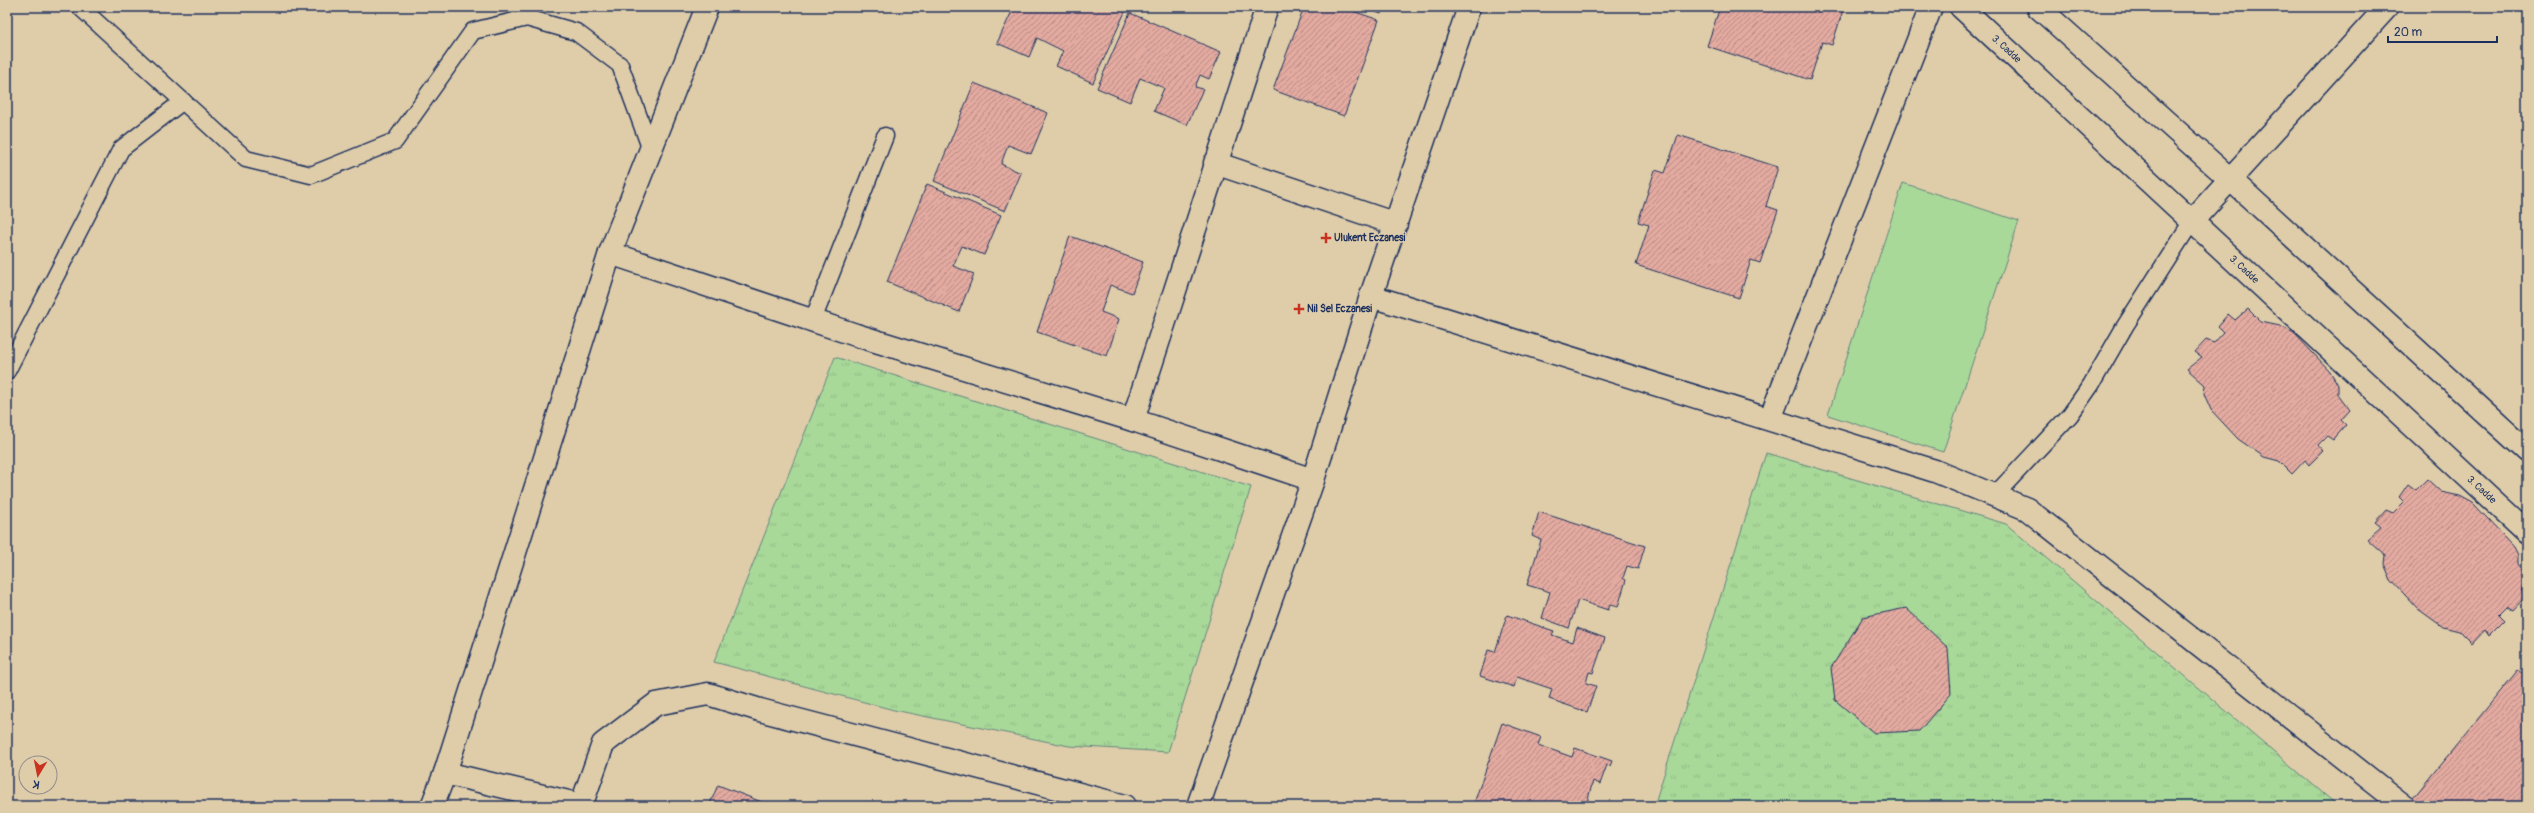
<svg xmlns="http://www.w3.org/2000/svg" width="2534" height="813" viewBox="0 0 2534 813" font-family="Pangolin,sans-serif">
  <style>
    .park { fill: url(#park-tufts); stroke: #62847c }
    .garden { fill: #a9d999; stroke: #62847c }
    .building { fill: url(#building-hatch); stroke: #1b2f5e }
    .lines { fill: none; stroke-linecap: round; stroke-linejoin: round }
    .lane-casing { stroke: #1b2f5e; stroke-width: 19 }
    .street-casing { stroke: #1b2f5e; stroke-width: 25 }
    .secondary-casing { stroke: #1b2f5e; stroke-width: 25 }
    .primary-casing { stroke: #1b2f5e; stroke-width: 25 }
    .lane { stroke: #dfcdaa; stroke-width: 16 }
    .street { stroke: #dfcdaa; stroke-width: 22 }
    .secondary { stroke: #dfcdaa; stroke-width: 22 }
    .primary { stroke: #dfcdaa; stroke-width: 22 }
    .poi-dot { fill: #c8321e; stroke: #dfcdaa; stroke-width: 1.5 }
    .labels { text-anchor: middle; dominant-baseline: central; stroke-width: 3; stroke-linejoin: round; paint-order: stroke }
    .street-label { font-size: 10px; fill: #1b2f5e; stroke: #dfcdaa }
    .poi-label { font-size: 10px; font-weight: bold; fill: #1b2f5e; stroke: #dfcdaa; text-anchor: start }
  </style>
  <defs>
    <pattern id="park-tufts" width="24" height="20" patternUnits="userSpaceOnUse"><rect width="24" height="20" fill="#a9d999"/><path d="M3 7l-1-3M5 7V3M7 7l1-3M15 17l-1-3M17 17v-4M19 17l1-3" fill="none" stroke="#91bb86"/></pattern>
    <pattern id="building-hatch" width="6" height="6" patternUnits="userSpaceOnUse"><rect width="6" height="6" fill="#e3aaa0"/><path d="M-1 1l2-2M0 6l6-6M5 7l2-2" fill="none" stroke="#b78b86"/></pattern>
  </defs>
  <rect width="100%" height="100%" fill="#dfcdaa"/>
  <filter id="ink" filterUnits="userSpaceOnUse"><feTurbulence type="fractalNoise" baseFrequency=".025" numOctaves="2"/><feDisplacementMap in="SourceGraphic" scale="8" xChannelSelector="R" yChannelSelector="G"/><feConvolveMatrix kernelMatrix="1 2 1 2 8 2 1 2 1" color-interpolation-filters="sRGB"/></filter>
  <g filter="url(#ink)">
    <g class="park">
      <path d="M835 357 1251 487 1168 752 1069 746 894 710 714 662Z"/>
      <path d="M1766 453 2006 524 2338 806H1654Z"/>
    </g>
    <path class="garden" d="M1903 183 2019 221 1943 452 1828 415Z"/>
    <g class="building">
      <path d="M1014 7H1113L1125 12 1093 83 1056 66 1063 51 1037 38 1029 57 997 43Z"/>
      <path d="M1304 7H1341L1379 20 1344 116 1273 90Z"/>
      <path d="M1363 7H1384L1381 14Z"/>
      <path d="M1720 7H1844L1832 45 1822 42 1810 80 1707 46Z"/>
      <path d="M1130 13 1221 52 1209 79 1200 75 1195 87 1203 89 1187 125 1154 111 1164 88 1140 78 1130 102 1097 88Z"/>
      <path d="M974 83 1048 113 1031 154 1008 145 1001 164 1021 173 1005 211 934 181Z"/>
      <path d="M1678 135 1778 167 1766 206 1778 210 1760 263 1751 260 1739 298 1636 265 1649 225 1638 222 1655 170 1665 173Z"/>
      <path d="M927 184 1001 215 984 255 962 246 953 266 974 274 959 312 887 282Z"/>
      <path d="M1070 236 1143 262 1132 293 1110 285 1101 312 1119 319 1107 356 1037 332Z"/>
      <path d="M2248 309 2261 322 2280 326 2294 333 2330 371 2338 385V394L2350 410 2341 420 2346 425 2333 440 2327 436 2318 445 2323 451 2309 465 2305 460 2292 474 2279 461 2264 457 2238 439 2211 410 2204 394 2205 385 2187 369 2202 357 2195 352 2206 340 2214 343 2224 332 2218 326 2228 314 2235 320Z"/>
      <path d="M2427 479 2441 492 2460 496 2473 503 2514 547 2518 555V564L2527 575V584L2521 590 2526 596 2513 610 2507 606 2498 615 2504 621 2489 636 2485 630 2472 644 2459 631 2443 627 2418 609 2391 580 2384 564 2385 555 2367 539 2381 527 2375 522 2386 510 2393 513 2404 502 2399 497 2408 484 2416 490Z"/>
      <path d="M1539 512 1645 546 1638 569 1627 566 1623 578 1626 580 1618 607 1610 605 1608 610 1578 600 1569 628 1542 618 1550 592 1527 585 1541 540 1532 536Z"/>
      <path d="M1906 608 1948 648 1951 694 1919 731 1874 733 1835 700 1831 668 1863 617Z"/>
      <path d="M1507 615 1554 631 1552 635 1573 642 1577 628 1605 638 1593 673 1589 672 1586 683 1596 686 1587 712 1549 699 1552 689 1517 677 1514 687 1480 676 1488 650 1495 652Z"/>
      <path d="M2518 670 2527 677V806H2413L2409 803Z"/>
      <path d="M1502 723 1541 737 1538 745 1572 757 1575 748 1612 761 1610 766 1607 765 1600 784 1593 781 1586 806H1473Z"/>
      <path d="M718 785 772 806H709Z"/>
    </g>
    <g class="lines">
      <defs>
        <g id="lane">
          <path d="M80 7 246 159 311 175 395 141 473 31 527 18 576 32 620 65 651 150"/>
          <path d="M813 320 885 136"/>
          <path d="M7 371 121 149 183 101"/>
          <path d="M1994 496 2070 415 2091 385 2125 326 2192 221"/>
        </g>
        <g id="street">
          <path d="M1215 163 1396 224"/>
          <path d="M2192 221 2387 7"/>
          <path d="M610 253 856 335 1133 420 1313 480"/>
          <path d="M1371 296 1935 471 2027 509 2404 806"/>
          <path d="M1770 419 1931 7"/>
          <path d="M1133 420 1267 7"/>
          <path d="M445 773 581 805"/>
          <path d="M432 806 445 773 610 253 707 7"/>
          <path d="M581 806 603 744 656 704 708 694 760 710 1125 806"/>
        </g>
        <g id="secondary">
          <path id="s1" d="M1961 7 2527 532"/>
          <path d="M2038 7 2230 179 2527 451"/>
        </g>
        <path id="primary" d="M1198 806 1313 480 1371 296 1469 7"/>
      </defs>
      <use href="#lane" class="lane-casing"/>
      <use href="#street" class="street-casing"/>
      <use href="#secondary" class="secondary-casing"/>
      <use href="#primary" class="primary-casing"/>
      <use href="#lane" class="lane"/>
      <use href="#street" class="street"/>
      <use href="#secondary" class="secondary"/>
      <use href="#primary" class="primary"/>
    </g>
  </g>
  <g class="poi-dot">
    <path d="M1324 232h4v4h4v4h-4v4h-4v-4h-4v-4h4z"/>
    <path d="M1297 303h4v4h4v4h-4v4h-4v-4h-4v-4h4z"/>
  </g>
  <g class="labels">
    <g class="street-label">
      <text stroke="none"><textPath href="#s1" startOffset="62">3. Cadde</textPath></text>
      <text stroke="none"><textPath href="#s1" startOffset="386">3. Cadde</textPath></text>
      <text stroke="none"><textPath href="#s1" startOffset="710">3. Cadde</textPath></text>
    </g>
    <g class="poi-label">
      <text x="1334" y="238">Ulukent Eczanesi</text>
      <text x="1307" y="309">Nil Sel Eczanesi</text>
    </g>
  </g>
  <rect width="2534" height="813" fill="none" stroke="#dfcdaa" stroke-width="24"/>
  <rect x="12" y="12" width="2510" height="789" fill="none" stroke="#1b2f5e" stroke-width="1.5" filter="url(#ink)"/>
  <g transform="translate(38 775) rotate(190)"><circle r="19" fill="#dfcdaa" stroke="#918e8c"/>
  <path d="M0-3L7 15L0 10L-7 15Z" fill="#c8321e"/>
  <text y="-6" font-size="11" font-weight="bold" text-anchor="middle" fill="#1b2f5e">K</text>
  </g>
  <path d="M2388 36v6h109v-6" fill="none" stroke="#1b2f5e" stroke-width="2"/>
  <text x="2394" y="36" font-size="12" fill="#1b2f5e" stroke="#dfcdaa" stroke-width="3" paint-order="stroke">20 m</text>
</svg>
